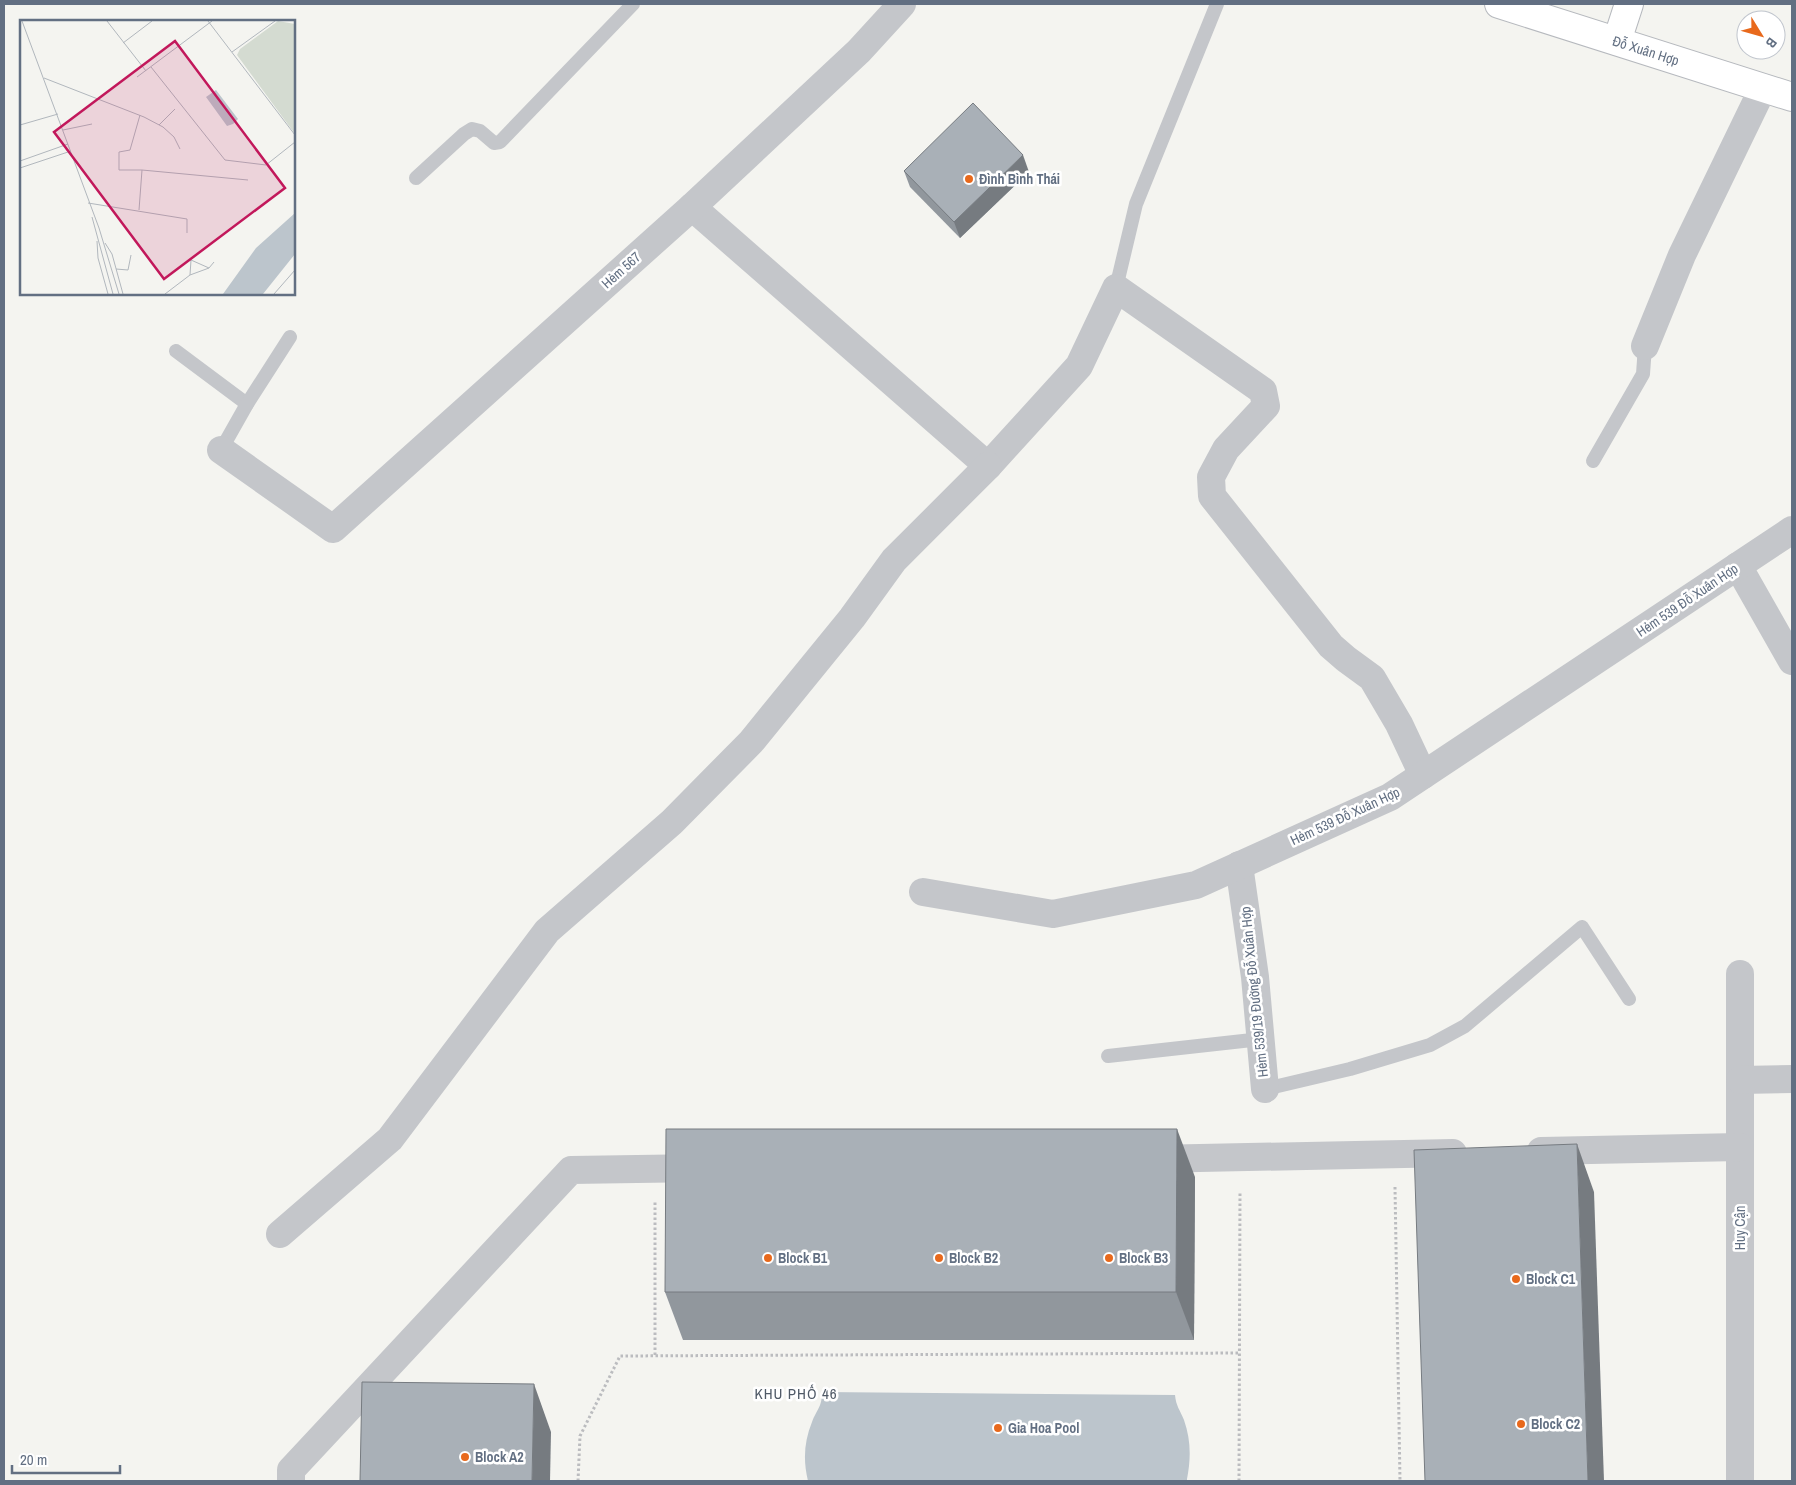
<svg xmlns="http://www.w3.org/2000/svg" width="1796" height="1485" viewBox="0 0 1796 1485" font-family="'Archivo Narrow',sans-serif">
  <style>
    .water { fill: #bcc5cc }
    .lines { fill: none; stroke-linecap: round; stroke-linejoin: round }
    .secondary-casing { stroke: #b6b9be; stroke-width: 30 }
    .path { stroke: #bbbcbf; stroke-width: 3; stroke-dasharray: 2.5 2.5; stroke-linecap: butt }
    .lane { stroke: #c4c6ca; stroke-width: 14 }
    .street { stroke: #c4c6ca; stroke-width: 28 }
    .secondary { stroke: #fff; stroke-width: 28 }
    .wall { fill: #91979d }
    .shaded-wall { fill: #767b80 }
    .building { fill: #a9b0b7; stroke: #767b80 }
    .poi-dot { fill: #e8691c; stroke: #fff; stroke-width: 2 }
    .labels { text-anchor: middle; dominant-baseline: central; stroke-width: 5; stroke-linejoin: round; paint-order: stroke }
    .street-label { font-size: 14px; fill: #626f82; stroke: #fff }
    .poi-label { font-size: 14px; font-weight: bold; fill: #626f82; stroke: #fff; text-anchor: start }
    .neighbourhood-label { font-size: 15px; letter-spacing: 1px; fill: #505a67; stroke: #fff }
    .inset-road { fill: none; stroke: #b1b7bd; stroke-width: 1 }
    .view { fill: #c2185b; fill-opacity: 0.15; stroke: #c2185b; stroke-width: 2.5 }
    .inset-edge { fill: none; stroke: #626f82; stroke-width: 2.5 }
  </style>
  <rect width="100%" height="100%" fill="#f4f4f0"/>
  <path class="water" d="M822 1392 1175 1395C1176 1406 1180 1410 1184 1420 1191 1440 1191 1458 1187 1479V1481H808C803 1460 804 1442 812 1422 817 1409 822 1407 822 1392Z"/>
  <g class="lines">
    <defs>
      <g id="secondary">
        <path id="s1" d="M1499 4 1792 97"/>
        <path d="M1617 41 1629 4"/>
      </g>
    </defs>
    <use href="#secondary" class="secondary-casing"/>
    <g class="path">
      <path d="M1395 1187 1400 1481"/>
      <path d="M655 1355V1202"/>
      <path d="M578 1481 580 1436 620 1356 1239 1353"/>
      <path d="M1239 1481 1240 1191"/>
    </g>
    <g class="lane">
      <path d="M416 178 464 134 472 129 480 131 494 143 500 142 633 4"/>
      <path d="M1116 288 1136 204 1217 4"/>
      <path d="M176 351 247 404"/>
      <path d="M221 450 247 404 290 337"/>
      <path d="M1593 461 1643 374 1645 346"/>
      <path d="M1108 1056 1261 1039"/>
      <path d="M1265 1089 1350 1069 1430 1045 1465 1026 1582 927 1629 999"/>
    </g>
    <g class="street">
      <path d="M692 207 988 466 1079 366 1116 288 1263 391 1266 406 1226 449 1211 477 1212 496 1331 646 1346 659 1372 678 1399 724 1423 775"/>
      <path d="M1645 346 1682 255 1763 88"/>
      <path d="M221 450 333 529 692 207 859 51 902 4"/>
      <path d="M1738 566 1792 661"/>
      <path d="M1239 865 1255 977 1265 1089"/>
      <path d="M923 892 1053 914 1196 885 1390 797 1792 530"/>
      <path d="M1740 974V1481"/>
      <path d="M1740 1080 1792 1079"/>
      <path d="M1541 1151 1740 1147"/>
      <path d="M1151 1159 1453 1153"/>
      <path d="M280 1234 390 1139 547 931 672 822 751 742 852 618 894 560 988 466"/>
      <path d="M291 1481V1470L571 1170 703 1168"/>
    </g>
    <use href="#secondary" class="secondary"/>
  </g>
  <g class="wall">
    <path d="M904 171 1029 172 960 238 910 187Z"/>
    <path d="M1195 1177 1194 1340H683L665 1292Z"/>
  </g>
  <g class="shaded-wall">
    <path d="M1023 155 1029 172 960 238 954 222Z"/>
    <path d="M1177 1129 1195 1177 1194 1340 1176 1292Z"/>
    <path d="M1577 1144 1594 1192 1604 1481H1588Z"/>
    <path d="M534 1384 551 1432 550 1481H532Z"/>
  </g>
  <g class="building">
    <path d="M973 103 1023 155 954 222 904 171Z"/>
    <path d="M666 1129H1177L1176 1292H665Z"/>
    <path d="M1577 1144 1588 1481H1425L1414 1150Z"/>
    <path d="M362 1382 534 1384 532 1481H360Z"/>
  </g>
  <g class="poi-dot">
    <circle cx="969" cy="179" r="5"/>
    <circle cx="768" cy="1258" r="5"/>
    <circle cx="939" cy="1258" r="5"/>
    <circle cx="1109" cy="1258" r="5"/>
    <circle cx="1516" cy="1279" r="5"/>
    <circle cx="1521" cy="1424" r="5"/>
    <circle cx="998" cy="1428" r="5"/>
    <circle cx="465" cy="1457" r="5"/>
  </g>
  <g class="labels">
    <g class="street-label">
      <text stroke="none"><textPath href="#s1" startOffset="154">Đỗ Xuân Hợp</textPath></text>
      <text transform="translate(621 270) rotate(-42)">Hẻm 567</text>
      <text transform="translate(1687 600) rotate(-34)">Hẻm 539 Đỗ Xuân Hợp</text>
      <text transform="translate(1345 816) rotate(-25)">Hẻm 539 Đỗ Xuân Hợp</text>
      <text transform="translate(1254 992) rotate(-96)">Hẻm 539/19 Đường Đỗ Xuân Hợp</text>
      <text transform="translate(1740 1228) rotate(-90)">Huy Cận</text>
    </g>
    <g class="poi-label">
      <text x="979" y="179">Đình Bình Thái</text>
      <text x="778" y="1258">Block B1</text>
      <text x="949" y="1258">Block B2</text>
      <text x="1119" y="1258">Block B3</text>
      <text x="1526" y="1279">Block C1</text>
      <text x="1531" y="1424">Block C2</text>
      <text x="1008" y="1428">Gia Hoa Pool</text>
      <text x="475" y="1457">Block A2</text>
    </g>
    <g class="neighbourhood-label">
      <text x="796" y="1393">KHU PHỐ 46</text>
    </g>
  </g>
  <g transform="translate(20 20)">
    <rect width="275" height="275" fill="#f4f4f0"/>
    <path d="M258 1 275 4V114L217 35 220 29Z" fill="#d4dbd1"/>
    <path d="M196 70 218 99 213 104 207 106 186 77ZM275 193V234L243 274H203L236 228Z" fill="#bcc5cc"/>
    <path class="inset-road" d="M2 1 79 208 99 274M87 1 126 51M188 1 275 115M103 23 132 1M212 32 255 1M131 47 205 140 246 145 275 122M117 57 192 1M24 58 124 97 143 107 154 117 160 129M0 105 38 94M139 105 155 89M43 110 72 104M0 141 48 124M0 148 51 131M122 150 228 160M68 183 167 199V213M119 190 122 150H99V132L110 130 120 95M72 197 93 274M77 221 78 238 88 274M85 223 92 234 103 274M96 249 108 250 111 235M170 255 189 248 194 242M145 274 170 255 171 240 189 248M254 274 275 250"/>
    <path class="view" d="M155 21 265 168 144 259 34 112Z"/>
    <rect width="275" height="275" class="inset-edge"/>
  </g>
  <rect width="1796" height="1485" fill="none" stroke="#626f82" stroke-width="10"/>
  <g transform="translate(1761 35) rotate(127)"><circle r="24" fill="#ffffff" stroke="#c0c5cd"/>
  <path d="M0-4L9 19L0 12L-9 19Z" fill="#e8691c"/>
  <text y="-8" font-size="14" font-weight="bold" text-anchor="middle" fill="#626f82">B</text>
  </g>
  <path d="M12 1465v8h108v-8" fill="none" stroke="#626f82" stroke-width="2.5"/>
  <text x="20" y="1465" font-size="15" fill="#626f82" stroke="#ffffff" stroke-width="4" paint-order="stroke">20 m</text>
</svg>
